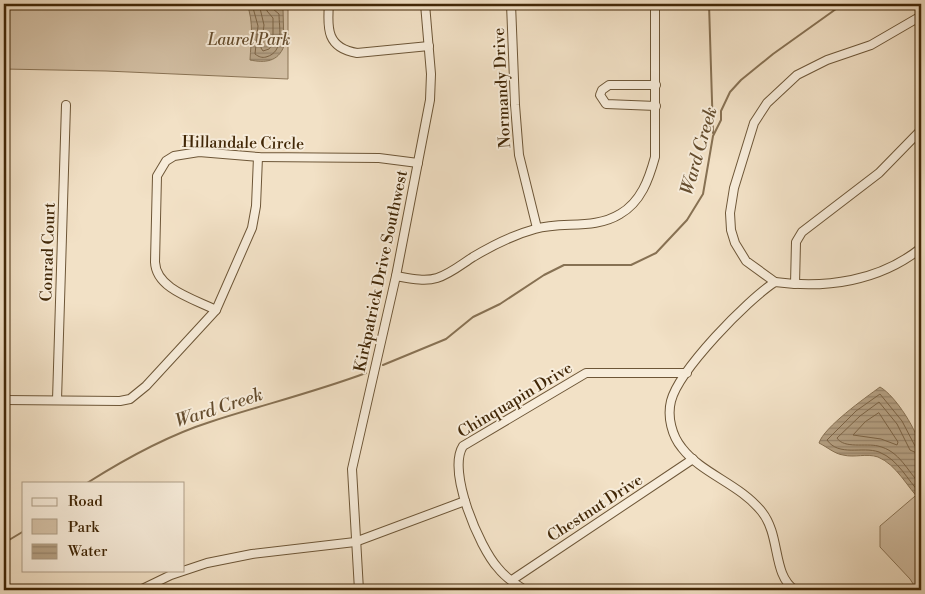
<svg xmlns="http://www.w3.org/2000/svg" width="925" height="594" viewBox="0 0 925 594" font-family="'Libre Bodoni',serif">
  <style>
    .green { fill: #d4c1a6; stroke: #8a7456 }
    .water { fill: url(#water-rules); stroke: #877153 }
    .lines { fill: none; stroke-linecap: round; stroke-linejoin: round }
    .shore { stroke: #7c6446; stroke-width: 1 }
    .stream { stroke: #877153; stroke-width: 2 }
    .minor-casing { stroke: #6d5637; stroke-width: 10 }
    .minor { stroke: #f7ecda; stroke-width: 8 }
    .labels { text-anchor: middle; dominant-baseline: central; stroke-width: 4; stroke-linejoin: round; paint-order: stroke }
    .park-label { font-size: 16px; font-style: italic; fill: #664e2f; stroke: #f7ecda }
    .street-label { font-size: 16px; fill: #412707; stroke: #f7ecda }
    .water-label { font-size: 18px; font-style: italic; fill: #644c2d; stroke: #f7ecda }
  </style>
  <defs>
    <pattern id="water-rules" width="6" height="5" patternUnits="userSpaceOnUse" patternTransform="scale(1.25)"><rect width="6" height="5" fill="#b6a285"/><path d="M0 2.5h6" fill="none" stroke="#96846b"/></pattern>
  </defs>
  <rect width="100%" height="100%" fill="#f2e1c6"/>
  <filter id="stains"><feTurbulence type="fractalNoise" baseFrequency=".004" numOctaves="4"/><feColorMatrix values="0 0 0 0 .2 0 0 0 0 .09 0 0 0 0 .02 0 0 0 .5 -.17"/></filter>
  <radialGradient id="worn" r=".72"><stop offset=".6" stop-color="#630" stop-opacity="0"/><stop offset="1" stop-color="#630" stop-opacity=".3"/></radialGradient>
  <g class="green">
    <path d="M4 4H288V79L106 71 4 69Z"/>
    <path d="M921 491V590H917L910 579 880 547V526Z"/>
  </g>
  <g class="water">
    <path d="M247 4H277V6L283 9 284 46C278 62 265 63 250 60 251 40 254 23 247 4Z"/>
    <path d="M880 387C896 396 918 432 921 449 924 465 921 485 921 501 907 487 897 465 878 457 866 453 855 458 843 455 835 454 827 447 819 443 824 427 865 398 880 387Z"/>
  </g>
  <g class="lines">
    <g class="shore">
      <path d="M252 4 258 26 255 54C259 57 262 58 266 57 285 52 279 28 279 14L273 9 272 4"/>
      <path d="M259 4 264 25 261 48 263 51 269 49 273 44V18L267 11 266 4"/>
      <path d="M879 413 898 442 897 445 881 439 853 435 865 422Z"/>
      <path d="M921 448 915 446 902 421 880 394 856 411 827 440C839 457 862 446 879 452 899 460 907 480 921 494"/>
      <path d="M921 455 910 450 897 424 879 402 860 416 837 438C844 449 866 443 878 446 900 451 907 471 921 485"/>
    </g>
    <g class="stream">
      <path d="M709 4 713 133"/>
      <path d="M383 365 446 339 473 317 500 304 544 275 564 265H631L656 253 687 220 703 194 713 136 721 120V111L730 92 741 80 773 54 843 4"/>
      <path d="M87 483C125 459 166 436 210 422 262 405 315 392 366 373"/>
      <path d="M4 543 24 531"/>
    </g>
    <defs>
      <g id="minor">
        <path d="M329 4C327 29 327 48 357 53L429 46"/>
        <path d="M511 4 515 105 519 155 537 228"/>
        <path d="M656 85H609L602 90 600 95 606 104 656 106"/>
        <path d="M396 276C408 278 424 282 437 278 450 274 462 264 473 257 493 245 513 235 535 229 563 221 594 230 620 214 641 202 649 179 655 157V4"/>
        <path d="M775 282 746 261 735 243 731 230 730 213 734 188 754 123 767 103 797 75 827 60 871 45 921 16"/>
        <path d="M795 284 796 242 802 232 879 173 921 130"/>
        <path d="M216 310C194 299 156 289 155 262L157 176 166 161 174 156 199 152 258 157 379 158 418 163"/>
        <path d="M4 400 120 401 130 399 146 386 216 310 252 228 256 206 258 157"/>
        <path d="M57 400 66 105"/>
        <path d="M512 580 693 459"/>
        <path d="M140 590 171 575 207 563 252 554 355 542 465 501"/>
        <path d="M359 590 352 469 396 276 430 100 431 74 425 4"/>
        <path d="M525 590C515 584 505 577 498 568 479 547 447 471 463 446L586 373H687"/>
        <path d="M795 590C772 575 781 536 762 512 740 484 702 474 682 448 672 436 667 417 671 401 679 370 747 300 775 282 826 289 880 281 921 248"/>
      </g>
    </defs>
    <use href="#minor" class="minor-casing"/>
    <use href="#minor" class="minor"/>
  </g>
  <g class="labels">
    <g class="park-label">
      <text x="249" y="40">Laurel Park</text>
    </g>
    <g class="street-label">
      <text transform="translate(502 88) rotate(-93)">Normandy Drive</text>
      <text transform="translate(243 143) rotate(1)">Hillandale Circle</text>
      <text transform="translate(48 252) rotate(-88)">Conrad Court</text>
      <text transform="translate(381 271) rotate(-78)">Kirkpatrick Drive Southwest</text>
      <text transform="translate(515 400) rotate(-31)">Chinquapin Drive</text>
      <text transform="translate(595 508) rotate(-33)">Chestnut Drive</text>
    </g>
    <g class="water-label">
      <text transform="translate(699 151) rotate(-74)">Ward Creek</text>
      <text transform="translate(219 408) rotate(-18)">Ward Creek</text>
    </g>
  </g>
  <rect width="925" height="594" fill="none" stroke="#f2e1c6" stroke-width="20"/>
  <rect x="5" y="5" width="915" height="584" fill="none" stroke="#412707" stroke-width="2.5"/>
  <rect x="10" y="10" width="905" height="574" fill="none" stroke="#412707"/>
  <rect x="22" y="482" width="162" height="90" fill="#f7ecda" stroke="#ae9d86"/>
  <rect x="32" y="498" width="25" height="8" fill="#f7ecda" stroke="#ae9d86"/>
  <text x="68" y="506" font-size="15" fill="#412707">Road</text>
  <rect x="32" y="519" width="25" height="15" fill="#d4c1a6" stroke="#ae9d86"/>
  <text x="68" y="532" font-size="15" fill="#412707">Park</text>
  <rect x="32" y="544" width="25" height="15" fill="url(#water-rules)" stroke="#ae9d86"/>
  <text x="68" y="556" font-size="15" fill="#412707">Water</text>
  <rect width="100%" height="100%" filter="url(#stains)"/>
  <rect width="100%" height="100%" fill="url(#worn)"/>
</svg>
